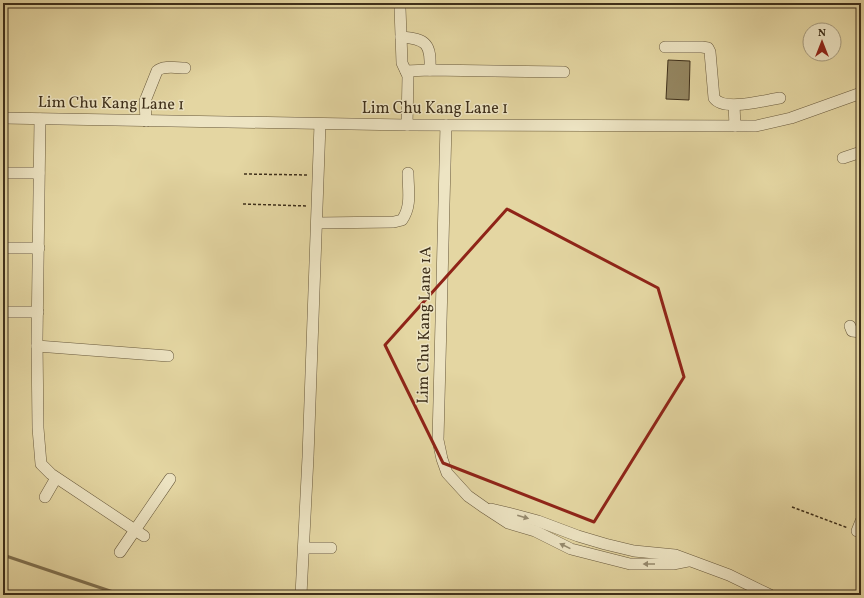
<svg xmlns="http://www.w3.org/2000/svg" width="864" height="598" viewBox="0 0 864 598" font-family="Vollkorn,serif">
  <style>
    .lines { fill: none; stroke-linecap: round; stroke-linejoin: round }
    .stream { stroke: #807150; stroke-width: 3 }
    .building { fill: #948661; stroke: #3e2f1a }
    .minor-casing { stroke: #68593c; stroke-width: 12 }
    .path { stroke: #3e2f1a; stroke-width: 1.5; stroke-dasharray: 3 2; stroke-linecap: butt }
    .minor { stroke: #ede4c3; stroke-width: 11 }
    .oneway { fill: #968a6e }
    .marked { fill: none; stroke: #8f2418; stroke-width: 3; stroke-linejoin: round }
    .labels { text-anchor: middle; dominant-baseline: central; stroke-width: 3; stroke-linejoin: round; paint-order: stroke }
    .street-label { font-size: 16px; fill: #3e2f1a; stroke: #ede4c3 }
  </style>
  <rect width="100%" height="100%" fill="#e4d6a2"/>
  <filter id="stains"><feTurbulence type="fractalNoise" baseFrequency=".005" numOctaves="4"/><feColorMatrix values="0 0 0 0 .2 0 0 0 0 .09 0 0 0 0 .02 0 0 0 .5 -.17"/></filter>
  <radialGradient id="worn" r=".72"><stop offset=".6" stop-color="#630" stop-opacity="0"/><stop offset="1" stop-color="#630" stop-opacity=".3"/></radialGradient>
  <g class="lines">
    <path class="stream" d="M3 555 122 595"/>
  </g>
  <path class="building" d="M668 60 690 61 689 100 666 99Z"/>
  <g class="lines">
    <defs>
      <g id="minor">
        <path d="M400 8 402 63 408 76 407 125"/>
        <path d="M401 37C427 39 431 44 430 70"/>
        <path d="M665 47H702L708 48 710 52 714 98C724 112 765 100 780 98"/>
        <path d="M406 71 430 70 564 72"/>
        <path d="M734 105 735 126"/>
        <path d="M3 118 407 125 756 126 791 118 861 93"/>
        <path d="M40 119 37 341 38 428 41 464 51 474 144 536"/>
        <path d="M146 121 145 101 157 71C163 65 177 68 185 68"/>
        <path d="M446 125 438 440 442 459 447 473 468 496 485 508 508 523 535 531 571 549 630 564H673L688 561"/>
        <path d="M843 158 861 152"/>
        <path d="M3 173H39"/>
        <path d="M317 223 394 222 402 220C412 206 408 190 408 173"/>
        <path d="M3 248H39"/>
        <path d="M3 312H38"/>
        <path d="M850 326 852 331 861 332"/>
        <path d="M37 346 168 356"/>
        <path d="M45 497 56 478"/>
        <path d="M491 509 508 513 538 521 578 536 605 544 634 551 675 555 729 575 770 595"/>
        <path d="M857 531 861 521"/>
        <path d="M304 548H331"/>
        <path d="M120 552 170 479"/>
        <path d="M301 595 308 457 320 124"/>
      </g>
    </defs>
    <use href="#minor" class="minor-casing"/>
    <g class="path">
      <path d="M244 174 309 175"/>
      <path d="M243 204 307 206"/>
      <path d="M792 507 848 528"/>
    </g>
    <use href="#minor" class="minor"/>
  </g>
  <defs><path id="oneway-solid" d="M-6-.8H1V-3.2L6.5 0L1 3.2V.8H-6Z"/></defs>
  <g class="oneway">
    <use href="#oneway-solid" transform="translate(523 517) rotate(16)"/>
    <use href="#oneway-solid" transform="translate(565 546) rotate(-154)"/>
    <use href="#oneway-solid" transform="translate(649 564) rotate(180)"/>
  </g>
  <path class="marked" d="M507 209 658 288 684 377 594 522 443 463 385 345Z"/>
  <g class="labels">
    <g class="street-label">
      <text transform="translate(111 104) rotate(1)">Lim Chu Kang Lane 1</text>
      <text x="435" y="109">Lim Chu Kang Lane 1</text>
      <text transform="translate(425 325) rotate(-89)">Lim Chu Kang Lane 1A</text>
    </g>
  </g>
  <rect width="864" height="598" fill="none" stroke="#e4d6a2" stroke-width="16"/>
  <rect x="4" y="4" width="856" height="590" fill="none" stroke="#3e2f1a" stroke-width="2"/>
  <rect x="8" y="8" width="848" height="582" fill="none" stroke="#3e2f1a"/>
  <g transform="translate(822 42)"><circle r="19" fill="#ede4c3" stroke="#a79c7f"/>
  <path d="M0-3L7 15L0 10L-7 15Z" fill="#8f2418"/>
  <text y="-6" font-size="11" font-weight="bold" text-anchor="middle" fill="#3e2f1a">N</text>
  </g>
  <rect width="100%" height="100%" filter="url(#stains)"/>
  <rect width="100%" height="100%" fill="url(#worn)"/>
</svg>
